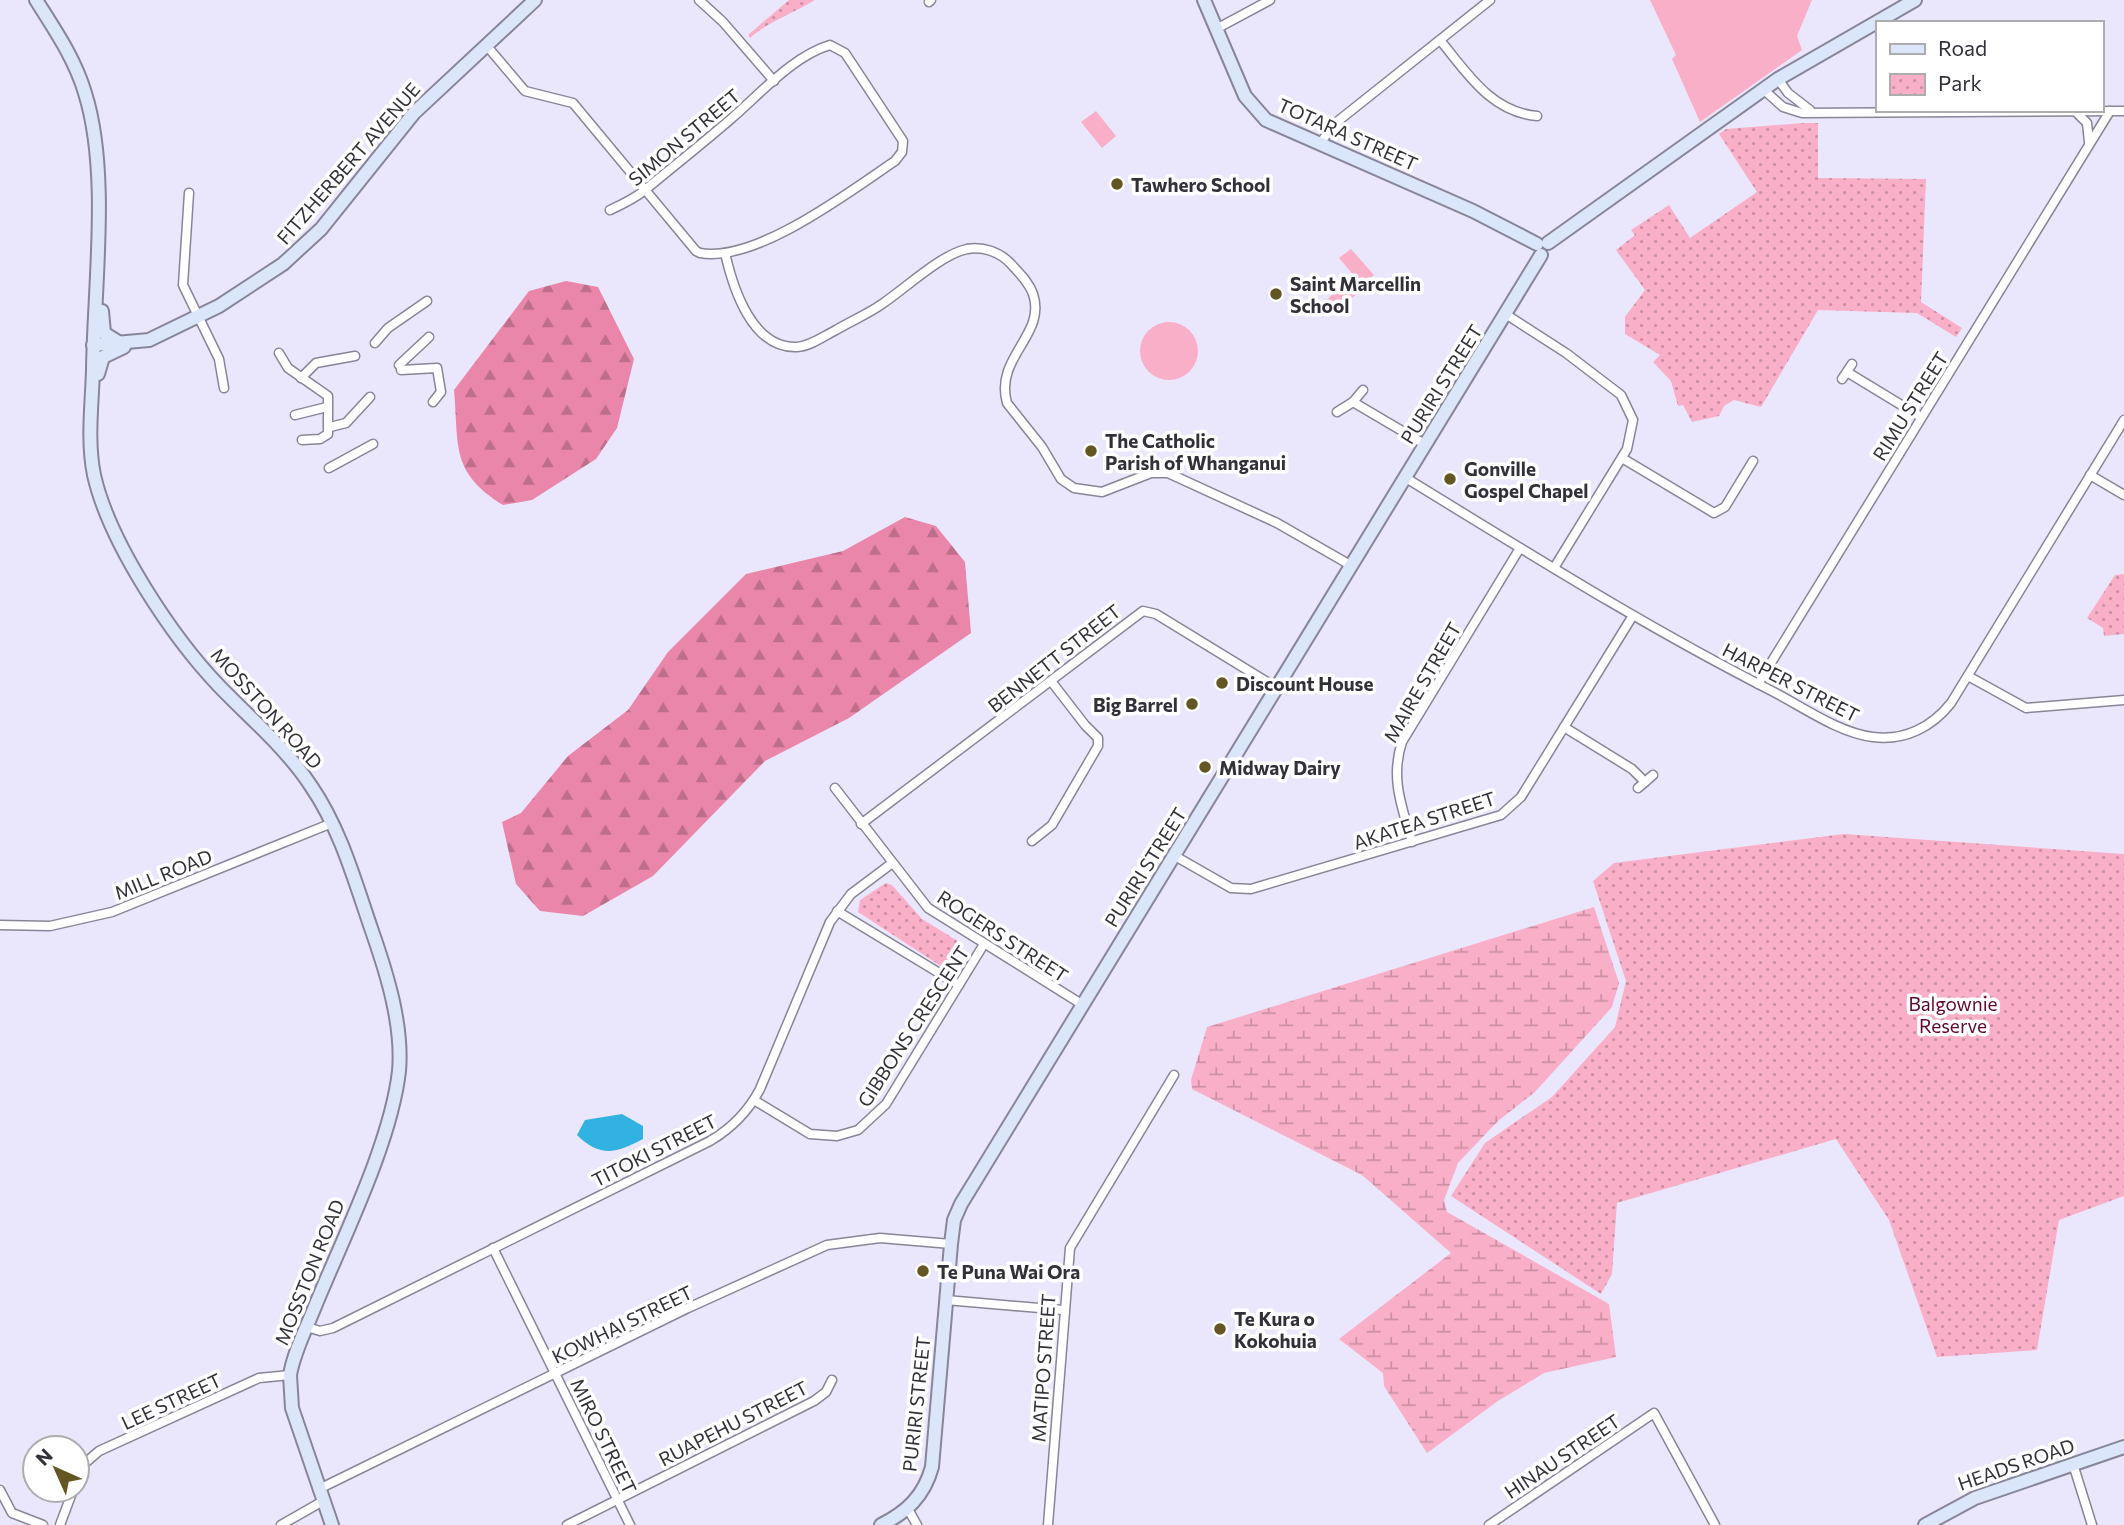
<svg xmlns="http://www.w3.org/2000/svg" width="2124" height="1525" viewBox="0 0 2124 1525" font-family="Commissioner,sans-serif">
  <style>
    .green { fill: #faafc8 }
    .forest { fill: url(#forest-firs) }
    .wetland { fill: url(#wetland-marsh) }
    .park { fill: url(#park-dots) }
    .water { fill: #31b2e3 }
    .lines { fill: none; stroke-linecap: round; stroke-linejoin: round }
    .street-casing { stroke: #888598; stroke-width: 11 }
    .secondary-casing { stroke: #888598; stroke-width: 16 }
    .street { stroke: #fff; stroke-width: 8 }
    .secondary { stroke: #dbe6fa; stroke-width: 12 }
    .poi-dot { fill: #645623; stroke: #fff; stroke-width: 2.5 }
    .labels { text-anchor: middle; dominant-baseline: central; stroke-width: 7; stroke-linejoin: round; paint-order: stroke }
    .street-label { font-size: 19px; fill: #323139; stroke: #fff }
    .poi-label { font-size: 19px; font-weight: bold; fill: #323139; stroke: #fff; text-anchor: start }
    .park-label { font-size: 19px; fill: #610634; stroke: #fff }
  </style>
  <defs>
    <pattern id="forest-firs" width="22" height="20" patternUnits="userSpaceOnUse" patternTransform="scale(1.75)"><rect width="22" height="20" fill="#ea86aa"/><path d="M5 1l3.5 6h-7zM16 11l3.5 6h-7z" fill="#be6e8b"/></pattern>
    <pattern id="wetland-marsh" width="20" height="14" patternUnits="userSpaceOnUse" patternTransform="scale(1.75)"><rect width="20" height="14" fill="#faafc8"/><path d="M1 5h8M5 5V1M11 12h8M15 12V8" fill="none" stroke="#cb8fa3"/></pattern>
    <pattern id="park-dots" width="8" height="8" patternUnits="userSpaceOnUse" patternTransform="scale(1.75)"><rect width="8" height="8" fill="#faafc8"/><path d="M2 2h.1M6 6h.1" fill="none" stroke="#cb8fa3" stroke-width="1.8" stroke-linecap="round"/></pattern>
  </defs>
  <rect width="100%" height="100%" fill="#eae7fc"/>
  <g class="green">
    <path d="M1650 0H1812L1797 36 1802 50 1700 122 1672 59 1676 55Z"/>
    <path d="M1096 111 1116 136 1102 148 1081 122Z"/>
    <path d="M1351 249 1374 275 1362 285 1339 258Z"/>
    <path d="M1350 279 1360 291 1333 314 1324 302Z"/>
    <circle cx="1169" cy="351" r="29"/>
  </g>
  <g class="forest">
    <path d="M566 281 598 287 634 359 617 428 596 459 532 500 503 505C450 472 459 446 454 390L529 291Z"/>
    <path d="M905 517 936 526 965 562 971 633 849 718 765 761 653 876 583 916 540 911 516 884 502 822 521 813 568 756 628 710 668 652 746 574 843 551Z"/>
  </g>
  <path class="wetland" d="M1594 907 1619 983 1612 1007 1535 1092 1498 1121 1458 1163 1444 1200 1447 1212 1609 1304 1616 1357 1544 1373 1498 1401 1427 1453 1384 1386 1383 1373 1339 1339 1451 1253 1362 1175 1192 1089 1191 1080 1207 1027Z"/>
  <g class="park">
    <path d="M789 0H815C792 14 771 20 750 38L748 35Z"/>
    <path d="M1803 123H1818V178L1926 179 1921 302 1962 328 1956 337 1917 313 1818 310 1761 407 1734 400 1724 406 1719 416 1692 422 1683 405 1678 406 1671 381 1653 362 1660 355 1625 334V317L1645 290 1616 250 1635 235 1631 230 1669 205 1690 238 1757 192 1719 134 1726 129Z"/>
    <path d="M2124 574V634L2104 636 2103 628 2087 618 2115 575Z"/>
    <path d="M1844 834 2124 854V1196L2059 1220 2037 1350 1937 1357 1889 1220 1836 1139 1617 1203 1612 1274 1601 1294 1451 1196 1485 1143 1552 1097 1615 1027 1626 981 1593 881 1614 863Z"/>
    <path d="M886 883 892 885 922 919 961 943 965 956 958 966 947 970 858 912 860 900Z"/>
  </g>
  <path class="water" d="M622 1114 643 1126V1139C617 1153 600 1158 577 1135L585 1120Z"/>
  <g class="lines">
    <defs>
      <g id="street">
        <path d="M699 0 723 22 774 81"/>
        <path d="M929 2 931 0"/>
        <path d="M1216 29 1270 0"/>
        <path d="M1440 40C1467 73 1491 112 1537 116"/>
        <path d="M486 45 525 91 573 103 696 251 700 253C756 263 849 192 895 161L902 152 903 141 845 53 830 45C793 56 761 93 732 118 703 143 674 166 645 190 634 199 623 204 610 210"/>
        <path d="M1778 79 1788 93 1810 110"/>
        <path d="M1764 90 1783 107 1802 113 2124 111"/>
        <path d="M2075 111 2087 123 2089 142"/>
        <path d="M1320 144 1333 125 1490 0"/>
        <path d="M189 193 183 285 219 359 224 388"/>
        <path d="M725 253C733 288 752 349 797 347 811 346 824 336 836 330 851 321 868 314 882 304 906 288 940 255 967 249 983 246 1000 252 1011 264 1019 273 1029 282 1033 294 1047 335 994 357 1007 403L1042 447 1061 479 1074 488 1102 492 1151 473H1168L1277 523 1352 566"/>
        <path d="M1507 315 1566 353 1621 395 1633 420 1627 449 1554 568"/>
        <path d="M375 343 388 328 427 301"/>
        <path d="M279 353 288 368 328 396V434L320 439 302 440"/>
        <path d="M399 365 429 337"/>
        <path d="M401 370 437 368 441 392 433 402"/>
        <path d="M1847 372 1921 417"/>
        <path d="M301 378 316 363 355 356"/>
        <path d="M1842 379 1852 364"/>
        <path d="M1353 402 1426 445"/>
        <path d="M1337 412 1353 402 1363 390"/>
        <path d="M295 415 327 407"/>
        <path d="M330 427 346 423 370 397"/>
        <path d="M1622 458 1714 513 1725 507 1753 461"/>
        <path d="M329 468 373 444"/>
        <path d="M2090 475 2124 495"/>
        <path d="M1406 478C1527 552 1646 627 1772 691 1803 707 1839 733 1873 737 1905 741 1932 727 1951 703L2124 420"/>
        <path d="M1968 676 2026 708 2124 700"/>
        <path d="M1758 684 2110 111"/>
        <path d="M1564 727 1632 769 1645 782"/>
        <path d="M835 788 928 908 1083 1005"/>
        <path d="M1638 788 1653 775"/>
        <path d="M861 824 1143 611 1156 614 1277 688"/>
        <path d="M1032 841 1052 825 1098 746V738L1085 725 1051 681"/>
        <path d="M1412 842C1402 807 1390 778 1402 742L1520 548"/>
        <path d="M1175 856 1231 888 1251 889 1501 815 1521 797 1632 617"/>
        <path d="M837 911 959 985"/>
        <path d="M0 925 50 926 112 912 332 823"/>
        <path d="M754 1100 810 1134 837 1136 858 1130 886 1104 984 944"/>
        <path d="M493 1248 630 1525"/>
        <path d="M946 1300 1063 1310"/>
        <path d="M307 1327 320 1331 333 1328 710 1141C732 1128 748 1112 760 1089L830 922 851 894 891 864"/>
        <path d="M2073 1464 2092 1525"/>
        <path d="M77 1478 84 1464 99 1451 259 1378 290 1375"/>
        <path d="M319 1489 688 1308 827 1245 880 1238 951 1244"/>
        <path d="M0 1490 12 1513 43 1525"/>
        <path d="M908 1509 917 1525"/>
        <path d="M60 1525 73 1490"/>
        <path d="M281 1525 323 1501"/>
        <path d="M567 1525 814 1401 826 1392 832 1380"/>
        <path d="M1048 1525 1070 1248 1174 1075"/>
        <path d="M1489 1525 1654 1413 1715 1525"/>
      </g>
      <g id="secondary">
        <path d="M36 0C55 30 75 59 85 93 110 173 94 285 93 370 92 404 87 441 94 475 109 542 172 637 220 687 251 719 286 748 311 786 341 830 355 882 372 931 387 974 403 1025 399 1071 391 1142 344 1236 316 1304 307 1327 294 1351 290 1375L292 1408 332 1525"/>
        <path d="M1204 0 1245 96 1266 120 1473 211 1537 244"/>
        <path d="M1548 243 1778 79 1915 0"/>
        <path d="M102 311 104 333 120 343"/>
        <path d="M93 345 149 340 219 306 283 264 321 229 414 113 535 0"/>
        <path d="M98 374 103 357 124 347"/>
        <path d="M881 1525C907 1512 924 1496 932 1467L951 1244 954 1220 961 1204 1541 255"/>
        <path d="M1925 1525 1975 1498 2124 1447"/>
      </g>
    </defs>
    <use href="#street" class="street-casing"/>
    <use href="#secondary" class="secondary-casing"/>
    <use href="#street" class="street"/>
    <use href="#secondary" class="secondary"/>
  </g>
  <g class="poi-dot">
    <circle cx="1117" cy="184" r="7"/>
    <circle cx="1276" cy="294" r="7"/>
    <circle cx="1091" cy="451" r="7"/>
    <circle cx="1450" cy="479" r="7"/>
    <circle cx="1222" cy="683" r="7"/>
    <circle cx="1192" cy="704" r="7"/>
    <circle cx="1205" cy="767" r="7"/>
    <circle cx="923" cy="1271" r="7"/>
    <circle cx="1220" cy="1329" r="7"/>
  </g>
  <g class="labels">
    <g class="street-label">
      <text transform="translate(1348 134) rotate(24)">TOTARA STREET</text>
      <text transform="translate(684 137) rotate(-40)">SIMON STREET</text>
      <text transform="translate(348 163) rotate(-49)">FITZHERBERT AVENUE</text>
      <text transform="translate(1441 384) rotate(-58)">PURIRI STREET</text>
      <text transform="translate(1910 406) rotate(-58)">RIMU STREET</text>
      <text transform="translate(1054 658) rotate(-38)">BENNETT STREET</text>
      <text transform="translate(1422 682) rotate(-60)">MAIRE STREET</text>
      <text transform="translate(1791 682) rotate(27)">HARPER STREET</text>
      <text transform="translate(267 708) rotate(48)">MOSSTON ROAD</text>
      <text transform="translate(1424 820) rotate(-18)">AKATEA STREET</text>
      <text transform="translate(1145 867) rotate(-58)">PURIRI STREET</text>
      <text transform="translate(163 874) rotate(-22)">MILL ROAD</text>
      <text transform="translate(1003 936) rotate(33)">ROGERS STREET</text>
      <text transform="translate(913 1026) rotate(-57)">GIBBONS CRESCENT</text>
      <text transform="translate(654 1150) rotate(-27)">TITOKI STREET</text>
      <text transform="translate(309 1272) rotate(-68)">MOSSTON ROAD</text>
      <text transform="translate(622 1324) rotate(-26)">KOWHAI STREET</text>
      <text transform="translate(1043 1368) rotate(-86)">MATIPO STREET</text>
      <text transform="translate(171 1401) rotate(-25)">LEE STREET</text>
      <text transform="translate(916 1404) rotate(-84)">PURIRI STREET</text>
      <text transform="translate(733 1423) rotate(-27)">RUAPEHU STREET</text>
      <text transform="translate(604 1436) rotate(64)">MIRO STREET</text>
      <text transform="translate(1562 1456) rotate(-34)">HINAU STREET</text>
      <text transform="translate(2016 1464) rotate(-19)">HEADS ROAD</text>
    </g>
    <g class="poi-label">
      <text x="1131" y="184">Tawhero School</text>
      <text x="1290" y="283">Saint Marcellin<tspan x="1290" dy="22">School</tspan></text>
      <text x="1105" y="440">The Catholic<tspan x="1105" dy="22">Parish of Whanganui</tspan></text>
      <text x="1464" y="468">Gonville<tspan x="1464" dy="22">Gospel Chapel</tspan></text>
      <text x="1236" y="683">Discount House</text>
      <text x="1178" y="704" text-anchor="end">Big Barrel</text>
      <text x="1219" y="767">Midway Dairy</text>
      <text x="937" y="1271">Te Puna Wai Ora</text>
      <text x="1234" y="1318">Te Kura o<tspan x="1234" dy="22">Kokohuia</tspan></text>
    </g>
    <g class="park-label">
      <text x="1953" y="1003">Balgownie<tspan x="1953" dy="22">Reserve</tspan></text>
    </g>
  </g>
  <rect x="1876" y="21" width="228" height="91" fill="#ffffff" stroke="#adadb0" stroke-width="2"/>
  <rect x="1890" y="44" width="35" height="10" fill="#dbe6fa" stroke="#adadb0" stroke-width="2"/>
  <text x="1938" y="56" font-size="21" fill="#323139">Road</text>
  <rect x="1890" y="74" width="35" height="21" fill="url(#park-dots)" stroke="#adadb0" stroke-width="2"/>
  <text x="1938" y="91" font-size="21" fill="#323139">Park</text>
  <g transform="translate(56 1469) rotate(315)"><circle r="33" fill="#ffffff" stroke="#adadb0" stroke-width="2"/>
  <path d="M0-5L12 26L0 18L-12 26Z" fill="#645623"/>
  <text y="-10" font-size="19" font-weight="bold" text-anchor="middle" fill="#323139">N</text>
  </g>
</svg>
